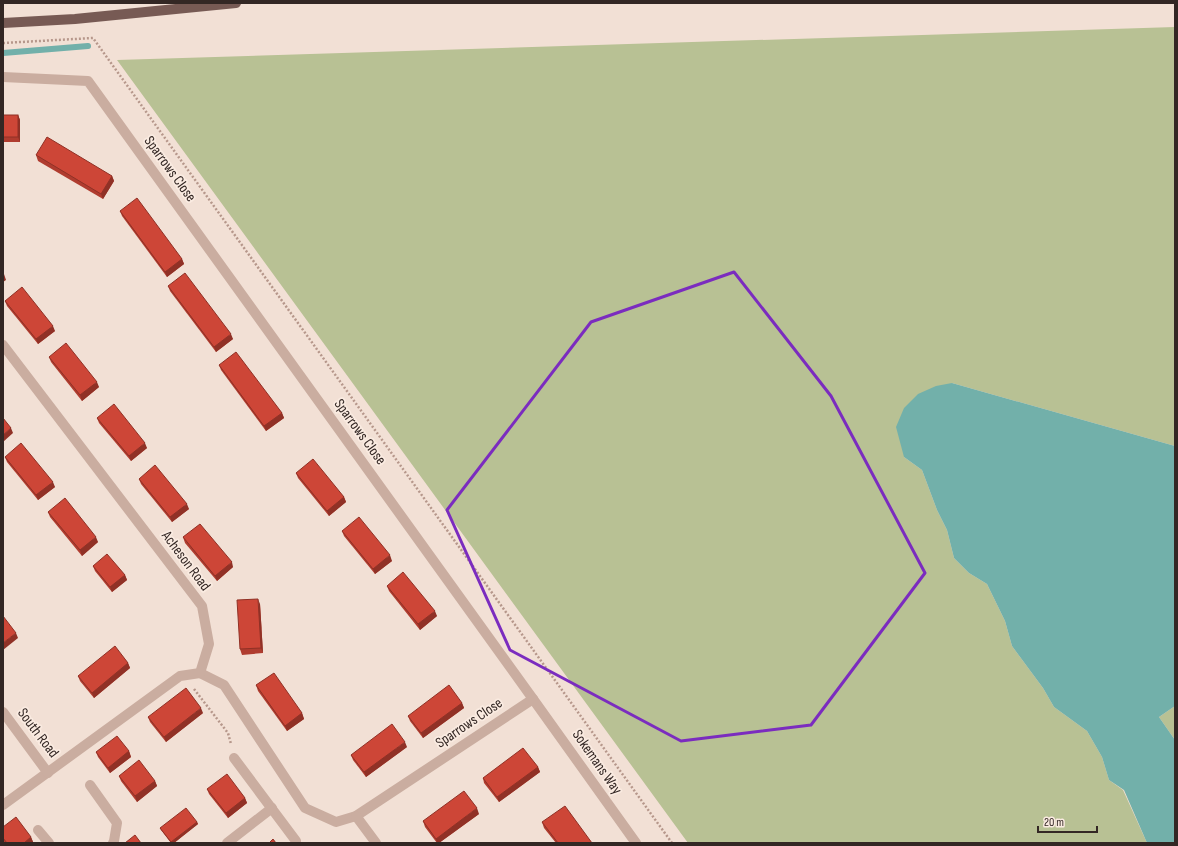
<svg xmlns="http://www.w3.org/2000/svg" width="1178" height="846" viewBox="0 0 1178 846" font-family="'Sofia Sans Condensed',sans-serif">
  <style>
    .green { fill: #b8c194 }
    .water { fill: #72b0aa }
    .lines { fill: none; stroke-linecap: round; stroke-linejoin: round }
    .stream { stroke: #72b0aa; stroke-width: 6 }
    .path { stroke: #b6978b; stroke-width: 2.5; stroke-dasharray: 2 2; stroke-linecap: butt }
    .minor { stroke: #caada0; stroke-width: 10 }
    .major { stroke: #775a54; stroke-width: 10 }
    .wall { fill: #b03c2f }
    .shaded-wall { fill: #903126 }
    .building { fill: #cd4637; stroke: #903126 }
    .marked { fill: none; stroke: #7b2cbf; stroke-width: 3; stroke-linejoin: round }
    .labels { text-anchor: middle; dominant-baseline: central; stroke-width: 3.5; stroke-linejoin: round; paint-order: stroke }
    .street-label { font-size: 15px; fill: #332724; stroke: #faebe1 }
  </style>
  <rect width="100%" height="100%" fill="#f2e0d5"/>
  <g class="green">
    <path d="M1175 27V446L952 383 904 457 922 470 937 510 947 530 954 558 969 573 987 584 1005 621 1012 646 1043 688 1054 707 1087 731 1102 757 1109 780 1123 790 1147 843H688L117 60Z"/>
    <path d="M1175 706V740L1159 717Z"/>
  </g>
  <path class="water" d="M952 383 1175 446V706L1159 717 1175 740V843H1147L1124 790 1109 780 1102 757 1087 731 1054 707 1043 688 1012 646 1005 621 987 584 969 573 954 558 947 530 937 510 922 470 904 457 896 427 904 408 918 394 936 386Z"/>
  <g class="lines">
    <path class="stream" d="M3 53 88 46"/>
    <g class="path">
      <path d="M3 43 93 38 672 843"/>
      <path d="M194 689 228 733 231 744"/>
    </g>
    <g class="minor">
      <path d="M3 77 88 81 533 699 356 816 336 822 305 808 224 685 200 673"/>
      <path d="M3 345 202 606 209 644 200 673 180 676 3 805"/>
      <path d="M533 699 636 843"/>
      <path d="M3 712 48 773"/>
      <path d="M234 758 296 841"/>
      <path d="M90 785 117 823 114 841 113 843"/>
      <path d="M356 816 376 843"/>
      <path d="M38 830 49 843"/>
      <path d="M227 843 272 808"/>
    </g>
    <path class="major" d="M3 23 75 19 236 3"/>
  </g>
  <g class="wall">
    <path d="M3 115H18L20 120V142H3Z"/>
    <path d="M36 155 112 176 114 181 103 199 38 161Z"/>
    <path d="M120 211 182 259 184 264 167 277 122 216Z"/>
    <path d="M168 286 233 339 216 352 170 291Z"/>
    <path d="M5 301 55 331 38 344 7 306Z"/>
    <path d="M49 357 99 387 82 401 51 362Z"/>
    <path d="M219 365 282 413 284 418 266 431 221 370Z"/>
    <path d="M97 418 147 448 131 461 99 423Z"/>
    <path d="M5 457 55 487 38 500 7 462Z"/>
    <path d="M296 473 344 497 346 502 329 516 298 478Z"/>
    <path d="M139 479 189 509 172 522 141 484Z"/>
    <path d="M48 512 98 542 82 556 50 517Z"/>
    <path d="M342 531 392 561 375 574 344 536Z"/>
    <path d="M183 537 233 567 217 581 185 543Z"/>
    <path d="M93 566 125 575 127 580 112 592 95 571Z"/>
    <path d="M387 586 437 616 420 630 389 591Z"/>
    <path d="M260 604 263 653 242 655 240 649Z"/>
    <path d="M128 663 130 668 94 698 80 681 78 676Z"/>
    <path d="M256 685 302 713 304 719 287 731 258 691Z"/>
    <path d="M462 703 464 708 423 738 410 721 408 716Z"/>
    <path d="M203 713 166 742 150 722 148 717Z"/>
    <path d="M407 747 366 777 353 760 351 755Z"/>
    <path d="M129 751 131 757 110 773 98 757 96 752Z"/>
    <path d="M538 767 540 772 499 802 484 783 483 778Z"/>
    <path d="M119 776 155 781 157 786 137 802 121 781Z"/>
    <path d="M207 789 245 798 247 803 228 818 209 794Z"/>
    <path d="M479 814 439 843H437L425 827 423 821Z"/>
    <path d="M197 822 198 824 174 843H171L161 830 160 828Z"/>
    <path d="M542 822 592 843H556L544 828Z"/>
    <path d="M3 827 31 837 33 842 5 843 3 841Z"/>
  </g>
  <g class="shaded-wall">
    <path d="M18 115 20 120V142L18 137Z"/>
    <path d="M112 176 114 181 103 199 101 194Z"/>
    <path d="M182 259 184 264 167 277 165 272Z"/>
    <path d="M4 274 6 280 3 282V275Z"/>
    <path d="M53 326 55 331 38 344 36 339Z"/>
    <path d="M231 334 233 339 216 352 214 347Z"/>
    <path d="M97 382 99 387 82 401 80 395Z"/>
    <path d="M282 413 284 418 266 431 264 426Z"/>
    <path d="M11 428 13 433 3 442V435Z"/>
    <path d="M145 443 147 448 131 461 129 456Z"/>
    <path d="M53 482 55 487 38 500 36 495Z"/>
    <path d="M344 497 346 502 329 516 327 511Z"/>
    <path d="M187 504 189 509 172 522 170 517Z"/>
    <path d="M96 537 98 542 82 556 80 550Z"/>
    <path d="M390 555 392 561 375 574 373 569Z"/>
    <path d="M232 562 233 567 217 581 215 576Z"/>
    <path d="M125 575 127 580 112 592 110 587Z"/>
    <path d="M258 599 260 604 263 653 261 648Z"/>
    <path d="M435 611 437 616 420 630 418 624Z"/>
    <path d="M16 633 18 638 3 650V643Z"/>
    <path d="M128 663 130 668 94 698 92 693Z"/>
    <path d="M462 703 464 708 423 738 421 733Z"/>
    <path d="M201 708 203 713 166 742 164 737Z"/>
    <path d="M302 713 304 719 287 731 285 726Z"/>
    <path d="M405 742 407 747 366 777 364 772Z"/>
    <path d="M129 751 131 757 110 773 108 768Z"/>
    <path d="M538 767 540 772 499 802 497 797Z"/>
    <path d="M155 781 157 786 137 802 135 796Z"/>
    <path d="M245 798 247 803 228 818 226 813Z"/>
    <path d="M477 808 479 814 439 843H437L436 839Z"/>
    <path d="M197 822 198 824 174 843H172L171 842Z"/>
    <path d="M31 837 33 842 32 843H24Z"/>
  </g>
  <g class="building">
    <rect x="3" y="115" width="15" height="22"/>
    <path d="M47 137 112 176 101 194 36 155Z"/>
    <path d="M137 198 182 259 165 272 120 211Z"/>
    <path d="M185 273 231 334 214 347 168 286Z"/>
    <path d="M22 287 53 326 36 339 5 301Z"/>
    <path d="M66 343 97 382 80 395 49 357Z"/>
    <path d="M236 352 282 413 264 426 219 365Z"/>
    <path d="M114 404 145 443 129 456 97 418Z"/>
    <path d="M3 418 11 428 3 435Z"/>
    <path d="M21 443 53 482 36 495 5 457Z"/>
    <path d="M313 459 344 497 327 511 296 473Z"/>
    <path d="M155 465 187 504 170 517 139 479Z"/>
    <path d="M65 498 96 537 80 550 48 512Z"/>
    <path d="M359 517 390 555 373 569 342 531Z"/>
    <path d="M200 524 232 562 215 576 183 537Z"/>
    <path d="M107 554 125 575 110 587 93 566Z"/>
    <path d="M403 572 435 611 418 624 387 586Z"/>
    <path d="M258 599 261 648 240 649 237 600Z"/>
    <path d="M3 616 16 633 3 643Z"/>
    <path d="M115 646 128 663 92 693 78 676Z"/>
    <path d="M274 673 302 713 285 726 256 685Z"/>
    <path d="M449 685 462 703 421 733 408 716Z"/>
    <path d="M186 688 201 708 164 737 148 717Z"/>
    <path d="M392 724 405 742 364 772 351 755Z"/>
    <path d="M117 736 129 751 108 768 96 752Z"/>
    <path d="M523 748 538 767 497 797 483 778Z"/>
    <path d="M139 760 155 781 135 796 119 776Z"/>
    <path d="M227 774 245 798 226 813 207 789Z"/>
    <path d="M464 791 477 808 436 839 423 821Z"/>
    <path d="M565 806 592 843H558L542 822Z"/>
    <path d="M186 808 197 822 171 842 160 828Z"/>
    <path d="M16 817 31 837 24 843H7L3 838V827Z"/>
    <path d="M135 835 141 843H125Z"/>
    <path d="M273 839 276 843H269Z"/>
  </g>
  <path class="marked" d="M734 272 831 396 925 573 811 725 681 741 510 650 447 510 591 322Z"/>
  <g class="labels">
    <g class="street-label">
      <text transform="translate(170 169) rotate(54)">Sparrows Close</text>
      <text transform="translate(360 432) rotate(54)">Sparrows Close</text>
      <text transform="translate(186 561) rotate(53)">Acheson Road</text>
      <text transform="translate(469 723) rotate(-34)">Sparrows Close</text>
      <text transform="translate(38 733) rotate(53)">South Road</text>
      <text transform="translate(597 762) rotate(55)">Sokemans Way</text>
    </g>
  </g>
  <rect width="1178" height="846" fill="none" stroke="#332724" stroke-width="8"/>
  <path d="M1038 826v6h59v-6" fill="none" stroke="#332724" stroke-width="2"/>
  <text x="1044" y="826" font-size="12" fill="#332724" stroke="#faebe1" stroke-width="3" paint-order="stroke">20 m</text>
</svg>
